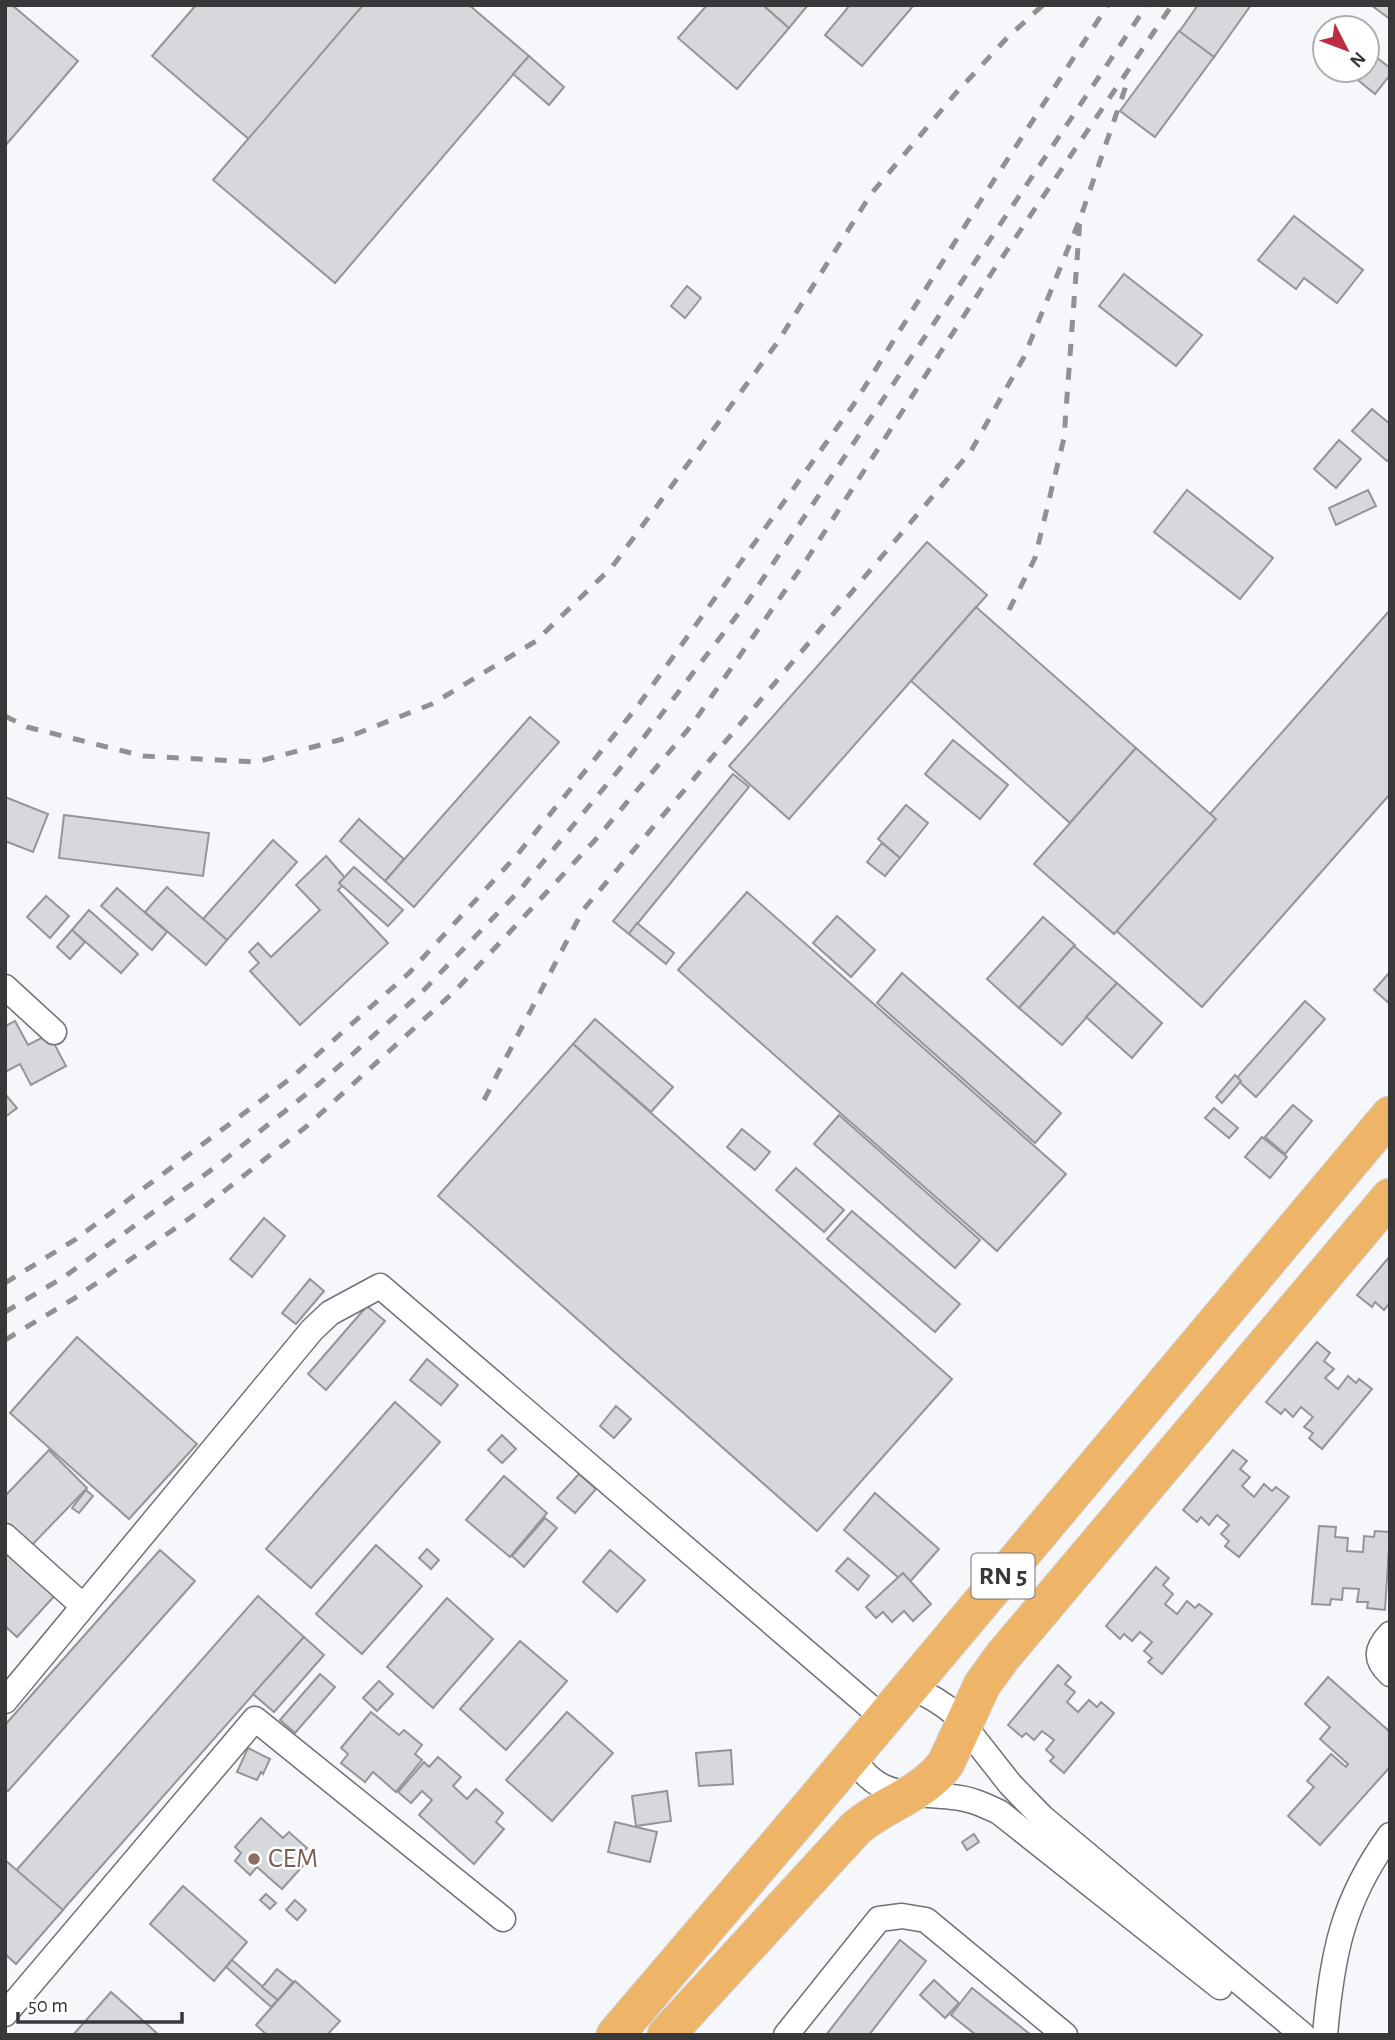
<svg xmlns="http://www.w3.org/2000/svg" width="1395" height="2040" viewBox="0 0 1395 2040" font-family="'Alegreya Sans',sans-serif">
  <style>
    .building { fill: #d6d8db; stroke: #949598; stroke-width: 2 }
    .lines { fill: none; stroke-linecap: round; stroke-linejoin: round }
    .minor-casing { stroke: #707174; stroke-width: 27 }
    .highway-casing { stroke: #d3d3d3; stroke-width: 39 }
    .minor { stroke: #fff; stroke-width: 24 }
    .highway { stroke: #eeb468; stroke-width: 37 }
    .rail { stroke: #909193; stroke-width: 5; stroke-dasharray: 12 12; stroke-linecap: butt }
    .education-dot { fill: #8d6e63; stroke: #fff; stroke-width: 2.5 }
    .labels { text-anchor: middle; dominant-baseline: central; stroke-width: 5; stroke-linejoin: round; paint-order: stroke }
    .shield { fill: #fff; stroke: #737474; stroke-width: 2 }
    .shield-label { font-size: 26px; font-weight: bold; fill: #373839 }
    .education-label { font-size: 28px; fill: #785e54; stroke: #fff; text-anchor: start }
  </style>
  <rect width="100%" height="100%" fill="#f5f7fa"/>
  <g class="building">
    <path d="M5 5H12L78 61 5 146Z"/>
    <path d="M196 5H368L251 141 152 56Z"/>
    <path d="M363 5H469L529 56 335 283 213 180Z"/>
    <path d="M707 5H763L789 28 737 89 678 38Z"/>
    <path d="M763 5H808L789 28Z"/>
    <path d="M850 5H914L862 66 825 35Z"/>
    <path d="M1198 5H1251L1214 57 1179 32Z"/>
    <path d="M1371 5H1390V19Z"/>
    <path d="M1179 31 1214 57 1155 137 1120 111Z"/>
    <path d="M1325 40V60L1316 55Z"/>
    <path d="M1367 50 1390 68V75L1375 94 1348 72 1350 70H1367Z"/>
    <path d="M529 56 564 87 549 105 513 74Z"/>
    <path d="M1294 216 1363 270 1337 303 1304 278 1296 289 1258 260Z"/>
    <path d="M1124 274 1202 335 1176 366 1099 306Z"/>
    <path d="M687 286 701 298 685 318 671 306Z"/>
    <path d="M1372 409 1390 424V459L1387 461 1352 431Z"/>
    <path d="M1339 440 1361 459 1336 488 1314 469Z"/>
    <path d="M1187 490 1273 558 1240 599 1154 532Z"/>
    <path d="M1368 490 1376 506 1336 525 1329 508Z"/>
    <path d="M927 542 987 595 789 819 729 766Z"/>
    <path d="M976 607 1136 748 1070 823 911 681Z"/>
    <path d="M1390 610V794L1202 1007 1111 926Z"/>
    <path d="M530 717 559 742 414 907 385 881Z"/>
    <path d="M953 740 1008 785 980 819 925 774Z"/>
    <path d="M1136 748 1216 819 1114 934 1034 864Z"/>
    <path d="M733 774 749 787 629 934 613 921Z"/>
    <path d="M5 797 48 814 33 852 5 841Z"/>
    <path d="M906 805 928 823 900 858 878 839Z"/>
    <path d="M64 815 209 833 203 876 59 858Z"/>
    <path d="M359 819 404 859 385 881 340 841Z"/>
    <path d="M273 840 297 862 227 940 203 919Z"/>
    <path d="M882 843 900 858 885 876 867 862Z"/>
    <path d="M326 856 348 881 338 890 388 943 300 1025 250 971 259 963 249 952 258 943 271 957 320 910 296 885Z"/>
    <path d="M354 867 403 910 388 926 339 883Z"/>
    <path d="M167 887 227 940 206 965 145 912Z"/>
    <path d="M117 888 167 932 152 950 101 906Z"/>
    <path d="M747 892 1066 1174 997 1251 678 970Z"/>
    <path d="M46 896 69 916 50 938 27 917Z"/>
    <path d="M89 910 138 954 121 973 72 930Z"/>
    <path d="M837 916 875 950 851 977 813 943Z"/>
    <path d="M1043 917 1075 945 1019 1008 987 979Z"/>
    <path d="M637 923 674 953 666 964 629 934Z"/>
    <path d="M72 930 85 942 70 959 57 947Z"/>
    <path d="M1074 946 1117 983 1062 1045 1019 1008Z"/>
    <path d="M1390 972V1004L1374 990Z"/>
    <path d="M902 973 1061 1113 1035 1143 877 1003Z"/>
    <path d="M1117 983 1162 1023 1132 1058 1086 1017Z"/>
    <path d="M1305 1001 1325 1019 1256 1097 1236 1079Z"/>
    <path d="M595 1019 673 1087 651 1112 573 1044Z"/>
    <path d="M15 1021 28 1045 49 1034 66 1066 31 1085 20 1064 5 1072V1026Z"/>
    <path d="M573 1044 952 1379 817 1531 438 1196Z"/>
    <path d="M1235 1075 1241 1081 1222 1103 1216 1097Z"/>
    <path d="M5 1094 17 1108 5 1117Z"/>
    <path d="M1293 1105 1312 1121 1285 1154 1265 1137Z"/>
    <path d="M1214 1108 1238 1128 1229 1138 1205 1118Z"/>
    <path d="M839 1115 980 1240 955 1268 814 1144Z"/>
    <path d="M742 1129 770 1152 755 1170 727 1147Z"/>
    <path d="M1262 1137 1287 1157 1270 1178 1245 1157Z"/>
    <path d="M796 1168 844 1210 824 1232 776 1190Z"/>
    <path d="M852 1211 960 1304 935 1332 827 1239Z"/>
    <path d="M264 1218 285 1236 252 1277 230 1259Z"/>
    <path d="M1390 1256V1303L1384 1310 1375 1302 1372 1307 1357 1295Z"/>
    <path d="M310 1279 324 1291 296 1324 282 1313Z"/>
    <path d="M367 1306 385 1321 326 1390 308 1374Z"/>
    <path d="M77 1337 197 1444 129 1519 10 1413Z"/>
    <path d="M1317 1342 1330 1353 1324 1361 1334 1369 1325 1378 1338 1389 1348 1376 1356 1383 1359 1379 1372 1389 1322 1449 1309 1438 1313 1433 1304 1427 1313 1417 1301 1407 1293 1417 1285 1409 1281 1414 1266 1402Z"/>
    <path d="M427 1359 458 1385 441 1405 410 1380Z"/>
    <path d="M395 1402 440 1442 311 1588 266 1549Z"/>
    <path d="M616 1406 631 1419 614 1438 600 1426Z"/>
    <path d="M502 1435 516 1449 502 1463 488 1450Z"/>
    <path d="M49 1450 87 1488 29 1548 5 1525V1496Z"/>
    <path d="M1233 1450 1247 1461 1240 1469 1250 1477 1242 1486 1254 1497 1264 1484 1272 1491 1276 1487 1289 1497 1239 1557 1225 1546 1229 1541 1221 1534 1229 1525 1217 1515 1209 1525 1201 1517 1197 1522 1183 1510Z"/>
    <path d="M579 1474 596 1489 575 1513 557 1498Z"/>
    <path d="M504 1476 547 1513 510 1557 466 1520Z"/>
    <path d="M86 1490 93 1496 79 1513 72 1508Z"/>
    <path d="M875 1493 939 1549 907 1585 844 1530Z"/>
    <path d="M545 1518 557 1528 524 1567 512 1556Z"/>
    <path d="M1319 1526 1336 1527 1335 1537 1348 1538 1347 1551 1363 1552 1364 1536 1374 1537 1375 1531 1390 1532 1385 1610 1367 1608 1368 1602H1357L1359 1589 1343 1588 1342 1600 1331 1599 1330 1605 1312 1604Z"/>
    <path d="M5 1545 58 1592 17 1637 5 1626Z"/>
    <path d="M376 1545 422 1586 362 1654 316 1614Z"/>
    <path d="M427 1549 439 1560 431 1569 419 1558Z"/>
    <path d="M160 1550 195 1581 8 1791 5 1789V1725Z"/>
    <path d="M610 1550 645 1580 617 1612 583 1582Z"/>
    <path d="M848 1558 869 1576 858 1590 836 1571Z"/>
    <path d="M1156 1567 1169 1578 1163 1585 1173 1594 1165 1604 1177 1614 1187 1601 1195 1608 1199 1604 1212 1614 1162 1674 1148 1662 1152 1658 1144 1651 1152 1642 1140 1632 1132 1641 1124 1634 1120 1639 1106 1626Z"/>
    <path d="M903 1573 931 1604 913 1621 904 1611 892 1622 883 1612 876 1618 866 1607Z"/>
    <path d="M258 1596 304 1637 60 1913 14 1873Z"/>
    <path d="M447 1598 493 1639 433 1708 387 1667Z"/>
    <path d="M304 1637 324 1655 274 1712 253 1694Z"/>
    <path d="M520 1641 567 1681 506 1750 460 1709Z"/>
    <path d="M1058 1665 1071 1677 1065 1684 1075 1692 1067 1702 1078 1712 1089 1700 1097 1707 1101 1702 1114 1713 1064 1773 1050 1761 1054 1757 1046 1750 1054 1740 1042 1731 1034 1740 1026 1733 1022 1737 1008 1725Z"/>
    <path d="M320 1674 335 1687 295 1733 280 1720Z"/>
    <path d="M1328 1677 1390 1732V1767L1320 1845 1288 1816 1314 1787 1307 1781 1331 1754 1346 1767 1348 1764 1320 1739 1330 1727 1305 1704Z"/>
    <path d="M379 1681 393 1694 377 1711 363 1698Z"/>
    <path d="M371 1712 399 1735 404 1730 422 1745 415 1754 422 1760 396 1792 373 1772 365 1782 341 1763 348 1754 341 1748Z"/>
    <path d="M567 1712 613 1753 552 1821 506 1780Z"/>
    <path d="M248 1748 270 1759 263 1774 261 1772 257 1780 237 1772Z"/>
    <path d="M731 1750 733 1784 699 1786 696 1753Z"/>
    <path d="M438 1757 461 1777 453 1786 467 1799 476 1789 503 1813 496 1822 504 1829 474 1864 419 1815 432 1800 422 1791 411 1803 398 1792 424 1762 429 1767Z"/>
    <path d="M667 1791 671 1821 636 1826 632 1796Z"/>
    <path d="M261 1818 283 1838 289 1832 307 1848 301 1854 308 1860 282 1889 257 1867 250 1875 235 1861 241 1853 235 1847Z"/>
    <path d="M615 1822 657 1832 650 1862 608 1852Z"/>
    <path d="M974 1834 979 1842 967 1850 962 1842Z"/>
    <path d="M5 1860 63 1910 16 1964 5 1954Z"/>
    <path d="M183 1886 247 1942 214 1981 150 1924Z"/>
    <path d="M266 1894 276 1903 270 1909 260 1900Z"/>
    <path d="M295 1900 306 1910 297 1920 286 1910Z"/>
    <path d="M900 1940 926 1961 869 2035H826Z"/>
    <path d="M232 1960 278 2000 271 2007 226 1967Z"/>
    <path d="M277 1969 293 1982 278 2000 262 1987Z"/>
    <path d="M934 1980 959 2003 945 2018 920 1995Z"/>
    <path d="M295 1981 340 2021 327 2035H267L256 2025Z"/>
    <path d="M972 1988 1031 2035H976L951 2015Z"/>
    <path d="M111 1992 159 2035H73Z"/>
  </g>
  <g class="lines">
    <defs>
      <g id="minor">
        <path d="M5 987 54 1032"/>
        <path d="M5 1536 83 1606"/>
        <path d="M1390 1634C1376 1649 1374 1659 1390 1674"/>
        <path d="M910 1687C927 1694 941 1702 955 1714L1010 1784 1042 1817 1303 2035"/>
        <path d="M5 1701 312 1330 330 1313 380 1286 883 1718"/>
        <path d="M852 1755C877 1800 909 1792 952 1797 969 1798 984 1805 999 1812L1220 1987"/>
        <path d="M5 2014 255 1719 503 1919"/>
        <path d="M786 2035 879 1919 902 1916 926 1920 1065 2035"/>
        <path d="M1325 2035C1332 1955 1342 1901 1390 1835"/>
      </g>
      <g id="highway">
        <path d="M615 2035 813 1803 1390 1115"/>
        <path d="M666 2035 856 1828C885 1803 923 1795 946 1763L982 1685 1003 1656 1390 1197"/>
      </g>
    </defs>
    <use href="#minor" class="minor-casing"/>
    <use href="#highway" class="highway-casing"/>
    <use href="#minor" class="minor"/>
    <use href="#highway" class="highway"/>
    <g class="rail">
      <path d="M1009 610 1035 558 1064 438 1080 219 1127 83"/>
      <path d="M5 716 27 727 143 756 256 762 343 739 432 704 536 641 612 567 777 343 871 194 955 94 1007 38 1043 5"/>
      <path d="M484 1100 583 910 971 451 1024 357 1080 219"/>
      <path d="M5 1283 76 1239 291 1078 409 973 517 855 637 707 854 404 983 197 1108 5"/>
      <path d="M5 1312 64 1277 218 1165 320 1083 419 995 519 891 622 766 748 601 1147 5"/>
      <path d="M5 1340 75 1298 190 1218 307 1126 455 991 597 838 691 726 807 559 989 277 1172 5"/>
    </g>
  </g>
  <circle class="education-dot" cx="254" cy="1859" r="7"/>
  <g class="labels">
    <rect class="shield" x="971.5" y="1553.5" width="63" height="45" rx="5"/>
    <g class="shield-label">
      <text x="1003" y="1576">RN 5</text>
    </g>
    <g class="education-label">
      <text x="268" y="1859">CEM</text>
    </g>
  </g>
  <rect width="1395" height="2040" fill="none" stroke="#373839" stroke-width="14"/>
  <g transform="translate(1346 49) rotate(132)"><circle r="33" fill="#ffffff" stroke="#afafb0" stroke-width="2"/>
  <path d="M0-5L12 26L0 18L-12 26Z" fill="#bd2c41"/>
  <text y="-10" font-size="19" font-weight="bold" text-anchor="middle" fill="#373839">N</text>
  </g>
  <path d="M18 2012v10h164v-10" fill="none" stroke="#373839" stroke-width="3.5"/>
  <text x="28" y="2012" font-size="21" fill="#373839" stroke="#ffffff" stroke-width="5" paint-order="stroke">50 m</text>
</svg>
